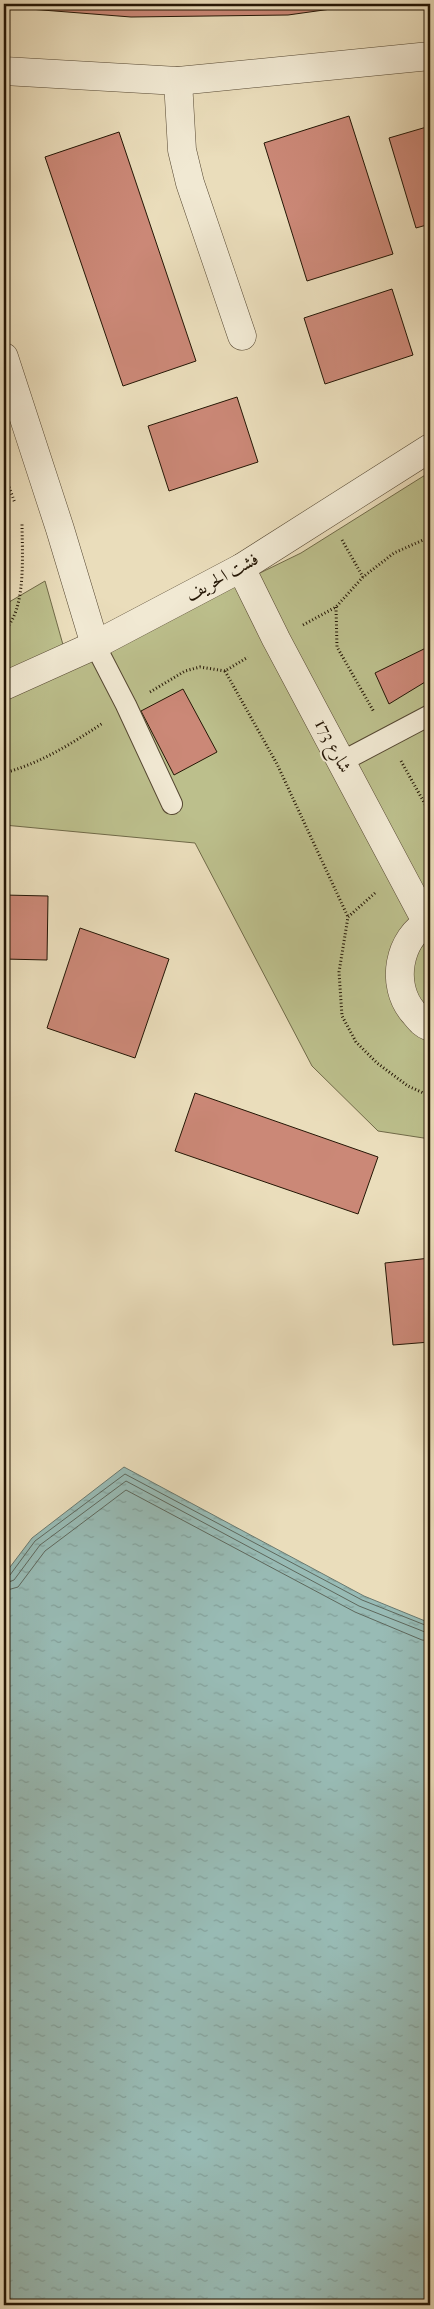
<svg xmlns="http://www.w3.org/2000/svg" width="434" height="2309" viewBox="0 0 434 2309" font-family="'IM FELL French Canon',Amiri,serif">
  <style>
    .garden { fill: #bcbf8c; stroke: #706a48 }
    .water { fill: url(#water-ripples); stroke: #6a796f }
    .lines { fill: none; stroke-linecap: round; stroke-linejoin: round }
    .shore { stroke: #5e685d; stroke-width: 1 }
    .building { fill: #cb8877; stroke: #241605 }
    .service-casing { stroke: #564832; stroke-width: 22 }
    .minor-casing { stroke: #564832; stroke-width: 29 }
    .path { stroke: #241605; stroke-width: 3; stroke-dasharray: 1 2.5; stroke-linecap: butt }
    .service { stroke: #f1e9d3; stroke-width: 20 }
    .minor { stroke: #f1e9d3; stroke-width: 28 }
    .labels { text-anchor: middle; dominant-baseline: central; stroke-width: 4; stroke-linejoin: round; paint-order: stroke }
    .street-label { font-size: 18px; fill: #241605; stroke: #f1e9d3 }
  </style>
  <defs>
    <pattern id="water-ripples" width="26" height="14" patternUnits="userSpaceOnUse" patternTransform="scale(1.25)"><rect width="26" height="14" fill="#98bbb5"/><path d="M2 4q2-2 4 0t4 0M15 11q2-2 4 0t4 0" fill="none" stroke="#83a09a"/></pattern>
  </defs>
  <rect width="100%" height="100%" fill="#eaddbb"/>
  <filter id="stains"><feTurbulence type="fractalNoise" baseFrequency=".004" numOctaves="4"/><feColorMatrix values="0 0 0 0 .2 0 0 0 0 .09 0 0 0 0 .02 0 0 0 .5 -.17"/></filter>
  <radialGradient id="worn" r=".72"><stop offset=".6" stop-color="#630" stop-opacity="0"/><stop offset="1" stop-color="#630" stop-opacity=".3"/></radialGradient>
  <path class="garden" d="M430 472V1139L378 1131 312 1066 195 843 4 825V605L45 581 69 666 301 553Z"/>
  <path class="water" d="M124 1467 364 1596 430 1623V2305H4V1575L32 1538Z"/>
  <g class="lines">
    <g class="shore">
      <path d="M4 1577 10 1575 35 1541 125 1474 362 1600 430 1627"/>
      <path d="M4 1584 14 1580 40 1545 126 1481 359 1606 430 1634"/>
      <path d="M4 1591 18 1587 45 1551 126 1490 355 1612 422 1640 430 1641"/>
    </g>
  </g>
  <g class="building">
    <path d="M4 4H367L288 15 131 17 4 7Z"/>
    <path d="M349 116 393 254 307 281 264 143Z"/>
    <path d="M430 126V224L416 228 389 138Z"/>
    <path d="M119 132 196 361 123 386 45 157Z"/>
    <path d="M392 289 413 355 325 384 304 318Z"/>
    <path d="M237 397 258 462 169 491 148 426Z"/>
    <path d="M430 646V679L389 704 375 673Z"/>
    <path d="M183 689 217 752 174 775 141 711Z"/>
    <path d="M4 895 48 896 47 960 4 959Z"/>
    <path d="M80 928 169 959 135 1058 47 1028Z"/>
    <path d="M195 1093 378 1157 358 1214 175 1151Z"/>
    <path d="M430 1258V1342L393 1345 385 1263Z"/>
  </g>
  <g class="lines">
    <defs>
      <g id="service">
        <path d="M95 645 126 705 172 804"/>
        <path d="M341 762 430 715"/>
      </g>
      <g id="minor">
        <path d="M4 71 178 81 430 56"/>
        <path d="M178 81 182 150 190 183 242 336"/>
        <path d="M4 357 60 529 95 645"/>
        <path d="M241 568 276 639 427 923"/>
        <path d="M4 686 95 645 241 568 430 448"/>
        <path d="M430 921C398 938 390 985 413 1012 419 1019 422 1024 430 1027"/>
      </g>
    </defs>
    <use href="#service" class="service-casing"/>
    <use href="#minor" class="minor-casing"/>
    <g class="path">
      <path d="M4 474 15 503"/>
      <path d="M342 540 363 577"/>
      <path d="M336 607 337 647 374 712"/>
      <path d="M303 625 336 607 363 577 394 553 430 537"/>
      <path d="M4 630C27 611 22 551 22 523"/>
      <path d="M225 671 277 764 348 917"/>
      <path d="M150 692 185 671 200 667 225 671 248 657"/>
      <path d="M401 761 430 813"/>
      <path d="M4 773C41 763 71 744 103 723"/>
      <path d="M375 893 348 917 339 972 342 1016 356 1042 377 1063 408 1086 430 1096"/>
    </g>
    <use href="#service" class="service"/>
    <use href="#minor" class="minor"/>
  </g>
  <g class="labels">
    <g class="street-label">
      <text transform="translate(222 577) rotate(-29)">فشت الحريف</text>
      <text transform="translate(333 746) rotate(62)">شارع 173</text>
    </g>
  </g>
  <rect width="434" height="2309" fill="none" stroke="#eaddbb" stroke-width="20"/>
  <rect x="5" y="5" width="424" height="2299" fill="none" stroke="#241605" stroke-width="2.5"/>
  <rect x="10" y="10" width="414" height="2289" fill="none" stroke="#241605"/>
  <rect width="100%" height="100%" filter="url(#stains)"/>
  <rect width="100%" height="100%" fill="url(#worn)"/>
</svg>
